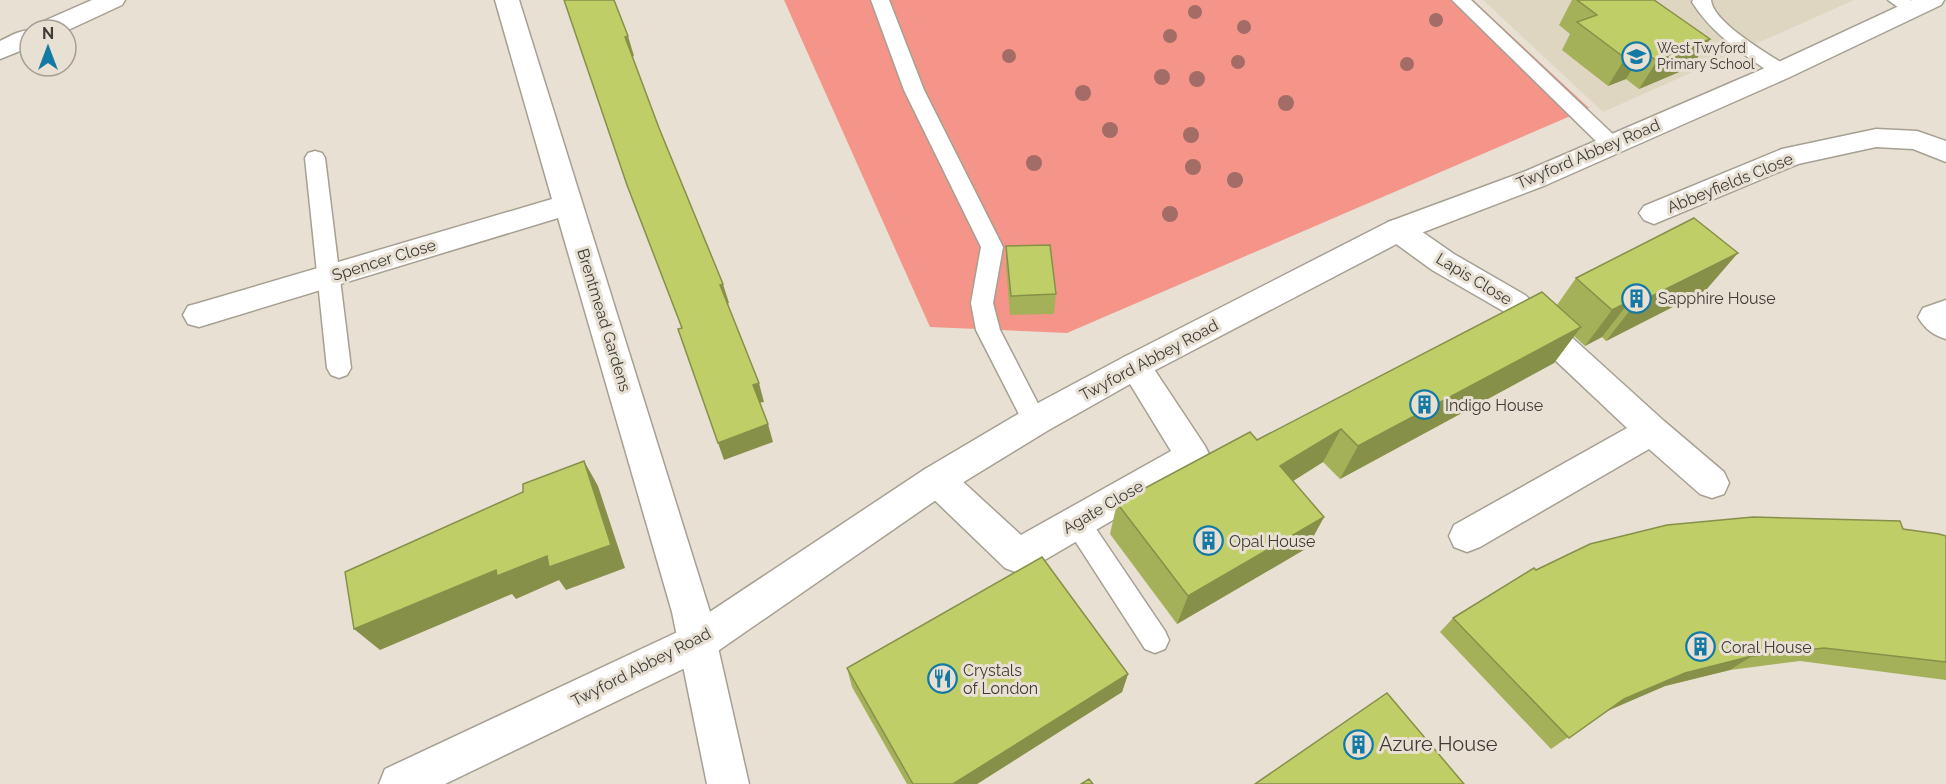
<svg xmlns="http://www.w3.org/2000/svg" width="1946" height="784" viewBox="0 0 1946 784" font-family="Raleway,sans-serif">
  <style>
    .built { fill: #dfd6c2 }
    .green { fill: #f59489 }
    .lines { fill: none; stroke-linecap: round; stroke-linejoin: round }
    .service-casing { stroke: #a6a093; stroke-width: 3 }
    .minor-casing { stroke: #a6a093; stroke-width: 3 }
    .tertiary-casing { stroke: #a6a093; stroke-width: 3 }
    .service { fill: #fff; fill-rule: evenodd }
    .minor { fill: #fff; fill-rule: evenodd }
    .tertiary { fill: #fff; fill-rule: evenodd }
    .tree { fill: #a36c67 }
    .wall { fill: #a5b159 }
    .shaded-wall { fill: #869049 }
    .building { fill: #c0ce68; stroke: #869049; stroke-width: 1.5 }
    .labels { text-anchor: middle; dominant-baseline: central; stroke-width: 6; stroke-linejoin: round; paint-order: stroke }
    .far-poi-label { font-size: 14px; fill: #3f3c37; stroke: #e7e0d3; text-anchor: start }
    .street-label { font-size: 16px; fill: #3f3c37; stroke: #e7e0d3 }
    .poi-label { font-size: 16px; fill: #3f3c37; stroke: #e7e0d3; text-anchor: start }
    .near-poi-label { font-size: 20px; fill: #3f3c37; stroke: #e7e0d3; text-anchor: start }
  </style>
  <rect width="100%" height="100%" fill="#e7e0d3"/>
  <path class="built" d="M1483 0H1854L1603 112Z"/>
  <path class="green" d="M784 0H1473L1589 108 1067 333 930 327Z"/>
  <g class="lines">
    <defs>
      <g id="service">
        <path d="M871 0H889L924 90 1003 247 993 303 1000 330 1047 421 1044 428 1035 431 1026 428 976 330 971 303 981 247 904 90Z"/>
        <path d="M1452 0H1471L1618 139 1621 144 1618 149 1611 151 1604 149Z"/>
        <path d="M1693 0H1711C1713 23 1769 54 1788 67L1790 71 1788 75 1781 77 1774 75C1743 54 1713 35 1692 2Z"/>
        <path d="M1888 0H1910L1921 9 1918 13H1906Z"/>
        <path d="M315 151 322 153 325 158 351 368 347 375 339 378 331 375 327 368 305 158 308 153Z"/>
        <path d="M1077 510 1086 514 1165 631 1169 640 1165 649 1155 653 1145 649 1068 530 1064 522 1068 514Z"/>
      </g>
      <g id="minor">
        <path d="M92 0H125L122 5 66 31 30 30V47L0 59V41C10 36 22 29 33 30L37 24Z"/>
        <path d="M495 0H519L710 612 749 784H707L672 612 558 218 199 327 188 324 183 315 188 306 199 303 552 199Z"/>
        <path d="M1876 129 1917 131 1946 141V162L1913 149 1876 147 1798 164 1654 224 1644 220 1639 213 1644 206 1782 149Z"/>
        <path d="M1398 219 1408 222 1454 254 1525 295 1664 421 1724 472 1729 483 1724 494 1712 498 1700 494 1649 449 1480 547 1467 552 1454 547 1449 536 1454 525 1627 428 1503 311 1432 270 1388 238 1383 230 1388 222Z"/>
        <path d="M1946 300V339C1933 335 1925 329 1918 317L1923 308Z"/>
        <path d="M1135 353 1146 357 1205 446 1210 456 1205 466 1031 568 1018 573 1005 568 925 491 920 480 925 469 937 465 949 469 1021 535 1171 451 1119 366 1124 357Z"/>
      </g>
      <path id="tertiary" d="M1912 0H1944L1941 5 1790 77 1546 185 1408 238 1146 375 1047 431 949 491 712 655 445 784H379L385 769 684 629 925 469 1023 411 1124 357 1388 222 1526 171 1772 65Z"/>
    </defs>
    <use href="#service" class="service-casing"/>
    <use href="#minor" class="minor-casing"/>
    <use href="#tertiary" class="tertiary-casing"/>
    <use href="#service" class="service"/>
    <use href="#minor" class="minor"/>
    <use href="#tertiary" class="tertiary"/>
  </g>
  <g class="tree">
    <circle cx="1195" cy="12" r="7"/>
    <circle cx="1436" cy="20" r="7"/>
    <circle cx="1244" cy="27" r="7"/>
    <circle cx="1170" cy="36" r="7"/>
    <circle cx="1009" cy="56" r="7"/>
    <circle cx="1238" cy="62" r="7"/>
    <circle cx="1407" cy="64" r="7"/>
    <circle cx="1162" cy="77" r="8"/>
    <circle cx="1197" cy="79" r="8"/>
    <circle cx="1083" cy="93" r="8"/>
    <circle cx="1286" cy="103" r="8"/>
    <circle cx="1110" cy="130" r="8"/>
    <circle cx="1191" cy="135" r="8"/>
    <circle cx="1034" cy="163" r="8"/>
    <circle cx="1193" cy="167" r="8"/>
    <circle cx="1235" cy="180" r="8"/>
    <circle cx="1170" cy="214" r="8"/>
  </g>
  <g class="wall">
    <path d="M1572 0H1654L1710 39 1691 67 1639 89 1626 79 1608 86 1562 50 1570 34 1559 25Z"/>
    <path d="M1006 246 1056 294 1054 314 1010 315 1006 266Z"/>
    <path d="M1576 278 1706 290 1606 341 1602 337 1585 346 1574 336 1554 363 1340 479 1323 462 1293 481 1324 517 1307 548 1177 624 1110 534 1117 503 1557 305Z"/>
    <path d="M1903 529 1946 536V680L1800 661 1730 670 1665 686 1606 711 1551 749 1440 632 1453 618 1536 570Z"/>
    <path d="M847 668 1128 674 1122 692 977 784H907L852 687Z"/>
  </g>
  <g class="shaded-wall">
    <path d="M628 36 634 56 631 57 625 37Z"/>
    <path d="M1710 39 1691 67 1639 89 1657 61Z"/>
    <path d="M1643 51 1626 79 1608 86 1625 58Z"/>
    <path d="M1738 253 1706 290 1606 341 1634 305Z"/>
    <path d="M723 284 729 303 726 304 720 285Z"/>
    <path d="M1630 301 1602 337 1585 346 1612 310Z"/>
    <path d="M1581 327 1554 363 1340 479 1358 446Z"/>
    <path d="M759 383 764 402 758 403 753 385Z"/>
    <path d="M768 424 773 442 724 460 718 443Z"/>
    <path d="M1341 429 1323 462 1266 498 1280 466Z"/>
    <path d="M584 461 598 486 625 568 566 590 559 580 516 599 512 594 380 650 354 629 496 570Z"/>
    <path d="M1324 517 1307 548 1177 624 1188 596Z"/>
    <path d="M1752 656 1730 670 1665 686 1605 712 1624 699 1685 673Z"/>
    <path d="M1128 674 1122 692 977 784H953Z"/>
  </g>
  <g class="building">
    <path d="M564 0H614L628 36 625 37 659 128 723 284 720 285 759 383 753 385 768 424 718 443 678 329 682 328 627 185Z"/>
    <path d="M1577 0H1654L1710 39 1657 61 1643 51 1625 58 1577 22 1597 15Z"/>
    <path d="M1694 218 1738 253 1634 305 1630 301 1612 310 1576 278Z"/>
    <path d="M1050 245 1056 294 1011 296 1006 246Z"/>
    <path d="M1542 292 1581 327 1358 446 1341 429 1280 466 1324 517 1188 596 1117 503 1250 432 1257 440Z"/>
    <path d="M584 461 611 545 549 567 547 556 497 576 496 570 354 629 345 572 523 492V484Z"/>
    <path d="M1753 517 1900 521 1903 529 1939 534 1946 536V662L1824 648 1752 656 1685 673 1624 699 1569 738 1453 618 1534 568 1536 570 1590 544 1667 525Z"/>
    <path d="M1042 557 1128 674 953 784H913L847 668Z"/>
    <path d="M1387 693 1464 784H1255Z"/>
    <path d="M1089 779 1093 784H1081Z"/>
  </g>
  <defs>
    <symbol id="school-ring" viewBox="-11 -11 22 22"><circle r="9.5" fill="#e7e0d3" stroke="#147aa5" stroke-width="1.5"/><path d="M0-5L7-2L0 1L-7-2ZM-4 1L0 2.5L4 1V4Q0 6-4 4Z" fill="#147aa5"/></symbol>
    <symbol id="building-ring" viewBox="-11 -11 22 22"><circle r="9.5" fill="#e7e0d3" stroke="#147aa5" stroke-width="1.5"/><path d="M-4-6H4V6H1V3H-1V6H-4ZM-2.5-4.3h1.7v1.8h-1.7ZM.8-4.3h1.7v1.8H.8ZM-2.5-1h1.7V.8h-1.7ZM.8-1h1.7V.8H.8Z" fill="#147aa5"/></symbol>
    <symbol id="restaurant-ring" viewBox="-11 -11 22 22"><circle r="9.5" fill="#e7e0d3" stroke="#147aa5" stroke-width="1.5"/><path d="M-5-6h1v4h1v-4h1v4h1v-4h1v5L-1.5 .5V6h-2V.5L-5-1ZM5-6V6H3V1.5H1.5Q1.5-4 5-6Z" fill="#147aa5"/></symbol>
  </defs>
  <g fill-rule="evenodd">
    <use href="#school-ring" x="1620" y="40" width="33" height="33"/>
    <use href="#building-ring" x="1620" y="282" width="33" height="33"/>
    <use href="#building-ring" x="1408" y="388" width="33" height="33"/>
    <use href="#building-ring" x="1192" y="524" width="33" height="33"/>
    <use href="#building-ring" x="1684" y="630" width="33" height="33"/>
    <use href="#restaurant-ring" x="926" y="662" width="33" height="33"/>
    <use href="#building-ring" x="1342" y="728" width="33" height="33"/>
  </g>
  <g class="labels">
    <g class="far-poi-label">
      <text x="1657" y="48">West Twyford<tspan x="1657" dy="16">Primary School</tspan></text>
    </g>
    <g class="street-label">
      <text transform="translate(1588 154) rotate(-23)">Twyford Abbey Road</text>
      <text transform="translate(1730 183) rotate(-22)">Abbeyfields Close</text>
      <text transform="translate(384 260) rotate(-17)">Spencer Close</text>
      <text transform="translate(1474 279) rotate(31)">Lapis Close</text>
      <text transform="translate(604 320) rotate(73)">Brentmead Gardens</text>
      <text transform="translate(1149 360) rotate(-28)">Twyford Abbey Road</text>
      <text transform="translate(1103 507) rotate(-30)">Agate Close</text>
      <text transform="translate(641 667) rotate(-27)">Twyford Abbey Road</text>
    </g>
    <g class="poi-label">
      <text x="1658" y="298">Sapphire House</text>
      <text x="1445" y="405">Indigo House</text>
      <text x="1229" y="541">Opal House</text>
      <text x="1721" y="647">Coral House</text>
      <text x="963" y="670">Crystals<tspan x="963" dy="18">of London</tspan></text>
    </g>
    <g class="near-poi-label">
      <text x="1379" y="744">Azure House</text>
    </g>
  </g>
  <g transform="translate(48 48)"><circle r="28" fill="#e7e0d3" stroke="#a49e95" stroke-width="1.5"/>
  <path d="M0-4.5L10 22L0 15L-10 22Z" fill="#147aa5"/>
  <text y="-9" font-size="16" font-weight="bold" text-anchor="middle" fill="#3f3c37">N</text>
  </g>
</svg>
